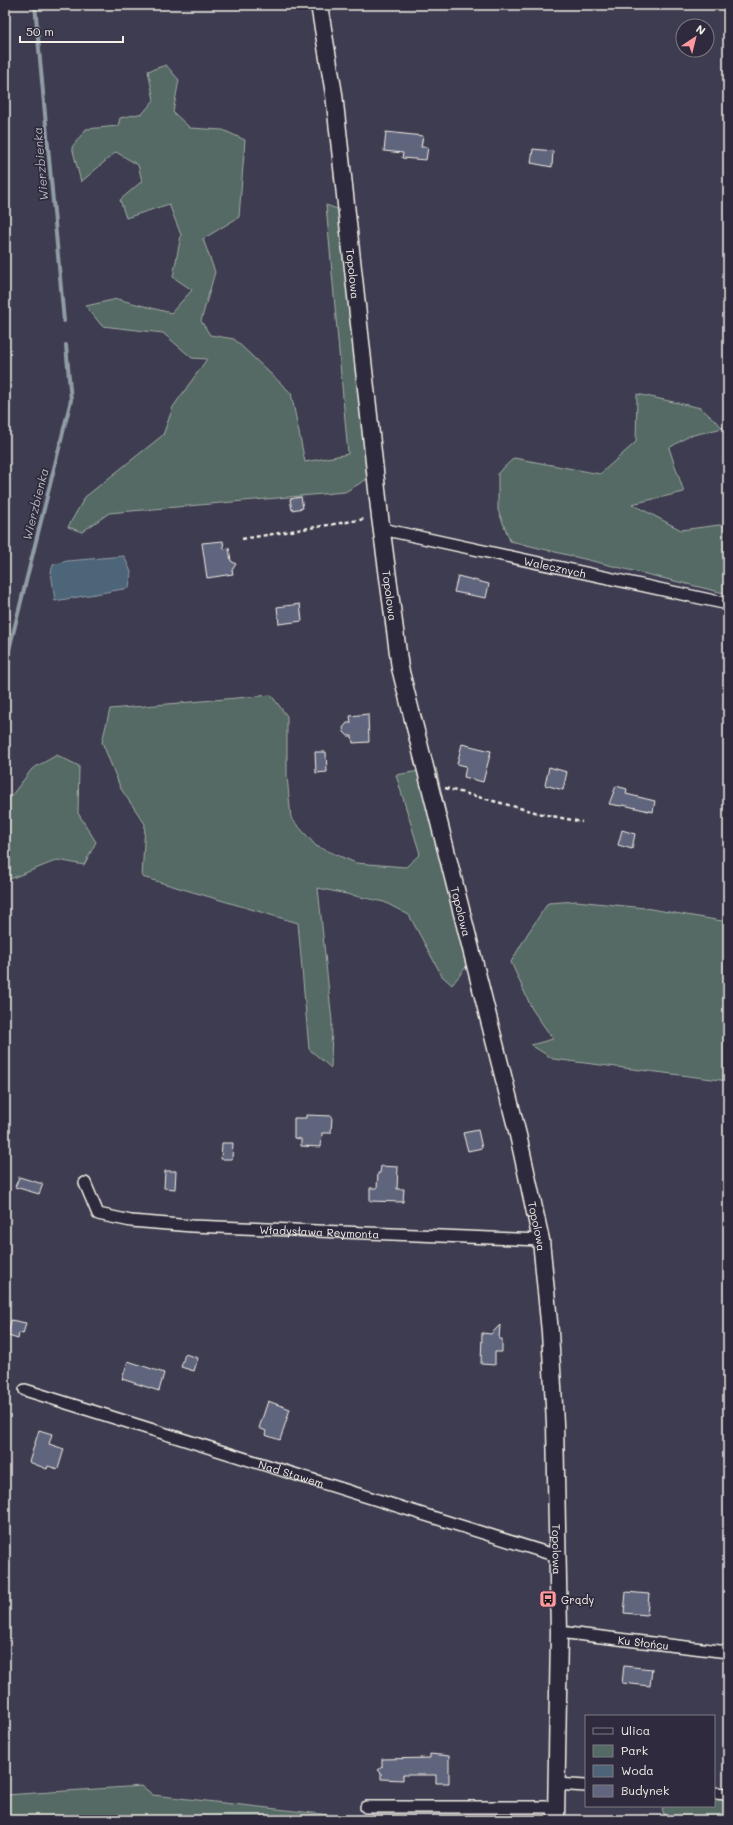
<svg xmlns="http://www.w3.org/2000/svg" width="733" height="1825" viewBox="0 0 733 1825" font-family="Mali,sans-serif">
  <style>
    .green { fill: #546a65; stroke: #a4aea6 }
    .water { fill: #4e6579; stroke: #909da5 }
    .lines { fill: none; stroke-linecap: round; stroke-linejoin: round }
    .stream { stroke: #909da5; stroke-width: 4 }
    .building { fill: #61657e; stroke: #f4f1e8 }
    .street-casing { stroke: #f4f1e8; stroke-width: 14 }
    .secondary-casing { stroke: #f4f1e8; stroke-width: 19 }
    .path { stroke: #f4f1e8; stroke-width: 2.5; stroke-dasharray: 4 3; stroke-linecap: butt }
    .street { stroke: #2f2a3d; stroke-width: 11 }
    .secondary { stroke: #2f2a3d; stroke-width: 16 }
    .labels { text-anchor: middle; dominant-baseline: central; stroke-width: 3.5; stroke-linejoin: round; paint-order: stroke }
    .street-label { font-size: 11px; fill: #f4f1e8; stroke: #2f2a3d }
    .poi-label { font-size: 11px; fill: #f4f1e8; stroke: #2f2a3d; text-anchor: start }
    .water-label { font-size: 12px; font-style: italic; fill: #b2b9bc; stroke: #2f2a3d }
  </style>
  <rect width="100%" height="100%" fill="#3e3c50"/>
  <filter id="ink" filterUnits="userSpaceOnUse"><feTurbulence type="fractalNoise" baseFrequency=".025" numOctaves="2"/><feDisplacementMap in="SourceGraphic" scale="8" xChannelSelector="R" yChannelSelector="G"/><feConvolveMatrix kernelMatrix="1 2 1 2 8 2 1 2 1" color-interpolation-filters="sRGB"/></filter>
  <g filter="url(#ink)">
    <g class="green">
      <path d="M166 65 179 80 173 112 190 128 223 130 245 140 239 217 203 239 215 272 201 321 210 335 234 339 291 393 305 462 348 454 326 205 343 211 369 478 345 492 109 513 82 532 68 527 85 497 163 435 173 407 207 359 192 358 163 333 102 326 86 306 117 299 171 313 192 290 173 277 181 235 169 204 126 218 120 200 142 181 138 165 116 152 81 182 72 147 86 129 118 126 120 118 143 113 154 100 148 71Z"/>
      <path d="M637 394 701 408 723 428 689 436 669 448 684 492 632 504 681 530 719 525 728 526V594L510 541 498 510V473L514 458 600 474 636 442Z"/>
      <path d="M271 695 287 716V776L291 818 316 846 356 863 406 867 420 854 396 775 436 768 477 953 452 985 442 976 409 915 384 902 318 888 332 1021 331 1068 309 1049 298 923 142 877 145 824 121 789 102 742 110 709Z"/>
      <path d="M57 755 79 766 78 813 96 842 84 865 58 860 5 881V804L32 769Z"/>
      <path d="M576 901 645 908 728 922V1081L553 1059 531 1045 553 1039 532 1009 511 962 528 933 548 903Z"/>
      <path d="M142 1786 153 1795 339 1816 338 1820H5V1795Z"/>
      <path d="M714 1791H728V1820H666L662 1809 665 1806H714Z"/>
    </g>
    <path class="water" d="M124 556 131 572 129 588 55 601 51 572 53 565 67 561Z"/>
    <g class="lines">
      <g class="stream">
        <path d="M35 5 64 321"/>
        <path d="M5 666 71 400 66 345"/>
      </g>
    </g>
    <g class="building">
      <path d="M386 132 423 136 421 147H428L426 160 402 158 403 153 384 151Z"/>
      <path d="M533 149 553 151 552 167 531 163Z"/>
      <path d="M301 497 303 508 292 510 290 499Z"/>
      <path d="M223 541 224 549 229 548 231 561 236 564 232 570 233 574 207 578 202 543Z"/>
      <path d="M458 576 489 584 486 598 454 592Z"/>
      <path d="M300 604 302 621 279 624 277 607Z"/>
      <path d="M368 714 369 742 353 743 352 736H348L344 732 343 728 347 723H351L350 716Z"/>
      <path d="M462 744 491 751 483 782 464 777 466 766 457 764Z"/>
      <path d="M315 752H326L327 772 316 773Z"/>
      <path d="M549 767 567 772 563 790 545 785Z"/>
      <path d="M616 786 627 789 626 794 655 801 653 812 623 805 621 806 609 804Z"/>
      <path d="M622 830 635 834 632 849 618 845Z"/>
      <path d="M306 1115 332 1116 331 1133H322L321 1147 301 1146V1139L294 1138V1118H306Z"/>
      <path d="M478 1130 482 1148 468 1151 463 1133Z"/>
      <path d="M222 1143H233L232 1159H221Z"/>
      <path d="M381 1166 398 1167 397 1189H404L403 1202 370 1201V1188H377L378 1173H380Z"/>
      <path d="M165 1171H176L175 1189 164 1188Z"/>
      <path d="M19 1177 43 1184 39 1194 15 1187Z"/>
      <path d="M11 1320 26 1323 23 1334 19 1333 18 1339 8 1336Z"/>
      <path d="M500 1325 499 1339H502V1352H495V1365L481 1364 482 1333 491 1334Z"/>
      <path d="M185 1354 198 1358 194 1371 181 1367Z"/>
      <path d="M128 1361 164 1373 159 1391 122 1379Z"/>
      <path d="M268 1401 290 1409 280 1440 265 1435 266 1431 259 1428Z"/>
      <path d="M39 1430 52 1434 49 1444 64 1449 58 1469 48 1466 47 1469 29 1462Z"/>
      <path d="M626 1592 649 1594 647 1615 624 1613Z"/>
      <path d="M624 1666 652 1669 650 1686 622 1683Z"/>
      <path d="M430 1754 449 1756V1783H436V1775H403V1780L381 1779V1773L378 1770 382 1767V1759L430 1758Z"/>
    </g>
    <g class="lines">
      <defs>
        <g id="street">
          <path id="s1" d="M382 529 728 604"/>
          <path id="s2" d="M85 1183 98 1214 131 1221 192 1226 541 1240"/>
          <path id="s3" d="M25 1390 557 1556"/>
          <path id="s4" d="M559 1632 728 1652"/>
          <path d="M556 1784 586 1786"/>
          <path d="M714 1793 728 1794"/>
          <path d="M366 1807H556"/>
        </g>
        <g id="secondary">
          <path id="s5" d="M319 5 334 94 380 517 400 668 518 1135 541 1240 550 1332 555 1424 559 1632 556 1820"/>
        </g>
      </defs>
      <use href="#street" class="street-casing"/>
      <use href="#secondary" class="secondary-casing"/>
      <g class="path">
        <path d="M242 539 365 519"/>
        <path d="M445 788 542 814 582 822"/>
      </g>
      <use href="#street" class="street"/>
      <use href="#secondary" class="secondary"/>
    </g>
  </g>
  <defs>
    <symbol id="bus-square" viewBox="-11 -11 22 22"><rect x="-9" y="-9" width="18" height="18" rx="4" fill="#ff9aa2" stroke="#2f2a3d"/><path d="M-5-6H5V4H4V6H2V4H-2V6H-4V4H-5ZM-3.5-4V0h7V-4ZM-3.5 1.2v1.5H-2V1.2ZM2 1.2v1.5H3.5V1.2Z" fill="#111"/></symbol>
  </defs>
  <g fill-rule="evenodd">
    <use href="#bus-square" x="538" y="1589" width="20" height="20"/>
  </g>
  <g class="labels">
    <g class="street-label">
      <text stroke="none"><textPath href="#s5" startOffset="271">Topolowa</textPath></text>
      <text stroke="none"><textPath href="#s1" startOffset="177">Walecznych</textPath></text>
      <text stroke="none"><textPath href="#s5" startOffset="595">Topolowa</textPath></text>
      <text stroke="none"><textPath href="#s5" startOffset="919">Topolowa</textPath></text>
      <text stroke="none"><textPath href="#s5" startOffset="1243">Topolowa</textPath></text>
      <text stroke="none"><textPath href="#s2" startOffset="256">Władysława Reymonta</textPath></text>
      <text stroke="none"><textPath href="#s3" startOffset="279">Nad Stawem</textPath></text>
      <text stroke="none"><textPath href="#s5" startOffset="1567">Topolowa</textPath></text>
      <text stroke="none"><textPath href="#s4" startOffset="85">Ku Słońcu</textPath></text>
    </g>
    <g class="poi-label">
      <text x="561" y="1599">Grądy</text>
    </g>
    <g class="water-label">
      <text transform="translate(40 164) rotate(-95)">Wierzbienka</text>
      <text transform="translate(35 504) rotate(-76)">Wierzbienka</text>
    </g>
  </g>
  <rect width="733" height="1825" fill="none" stroke="#2f2a3d" stroke-width="20"/>
  <rect x="10" y="10" width="713" height="1805" fill="none" stroke="#f4f1e8" stroke-width="1.5" filter="url(#ink)"/>
  <rect x="585" y="1715" width="130" height="92" fill="#2f2a3d" stroke="#7e7a81"/>
  <rect x="593" y="1728" width="20" height="6" fill="#2f2a3d" stroke="#7e7a81"/>
  <text x="621" y="1735" font-size="12" fill="#f4f1e8">Ulica</text>
  <rect x="593" y="1745" width="20" height="12" fill="#546a65" stroke="#7e7a81"/>
  <text x="621" y="1755" font-size="12" fill="#f4f1e8">Park</text>
  <rect x="593" y="1765" width="20" height="12" fill="#4e6579" stroke="#7e7a81"/>
  <text x="621" y="1775" font-size="12" fill="#f4f1e8">Woda</text>
  <rect x="593" y="1785" width="20" height="12" fill="#61657e" stroke="#7e7a81"/>
  <text x="621" y="1795" font-size="12" fill="#f4f1e8">Budynek</text>
  <g transform="translate(695 38) rotate(35)"><circle r="19" fill="#2f2a3d" stroke="#7e7a81"/>
  <path d="M0-3L7 15L0 10L-7 15Z" fill="#ff9aa2"/>
  <text y="-6" font-size="11" font-weight="bold" text-anchor="middle" fill="#f4f1e8">N</text>
  </g>
  <path d="M20 36v6h103v-6" fill="none" stroke="#f4f1e8" stroke-width="2"/>
  <text x="26" y="36" font-size="12" fill="#f4f1e8" stroke="#2f2a3d" stroke-width="3" paint-order="stroke">50 m</text>
</svg>
